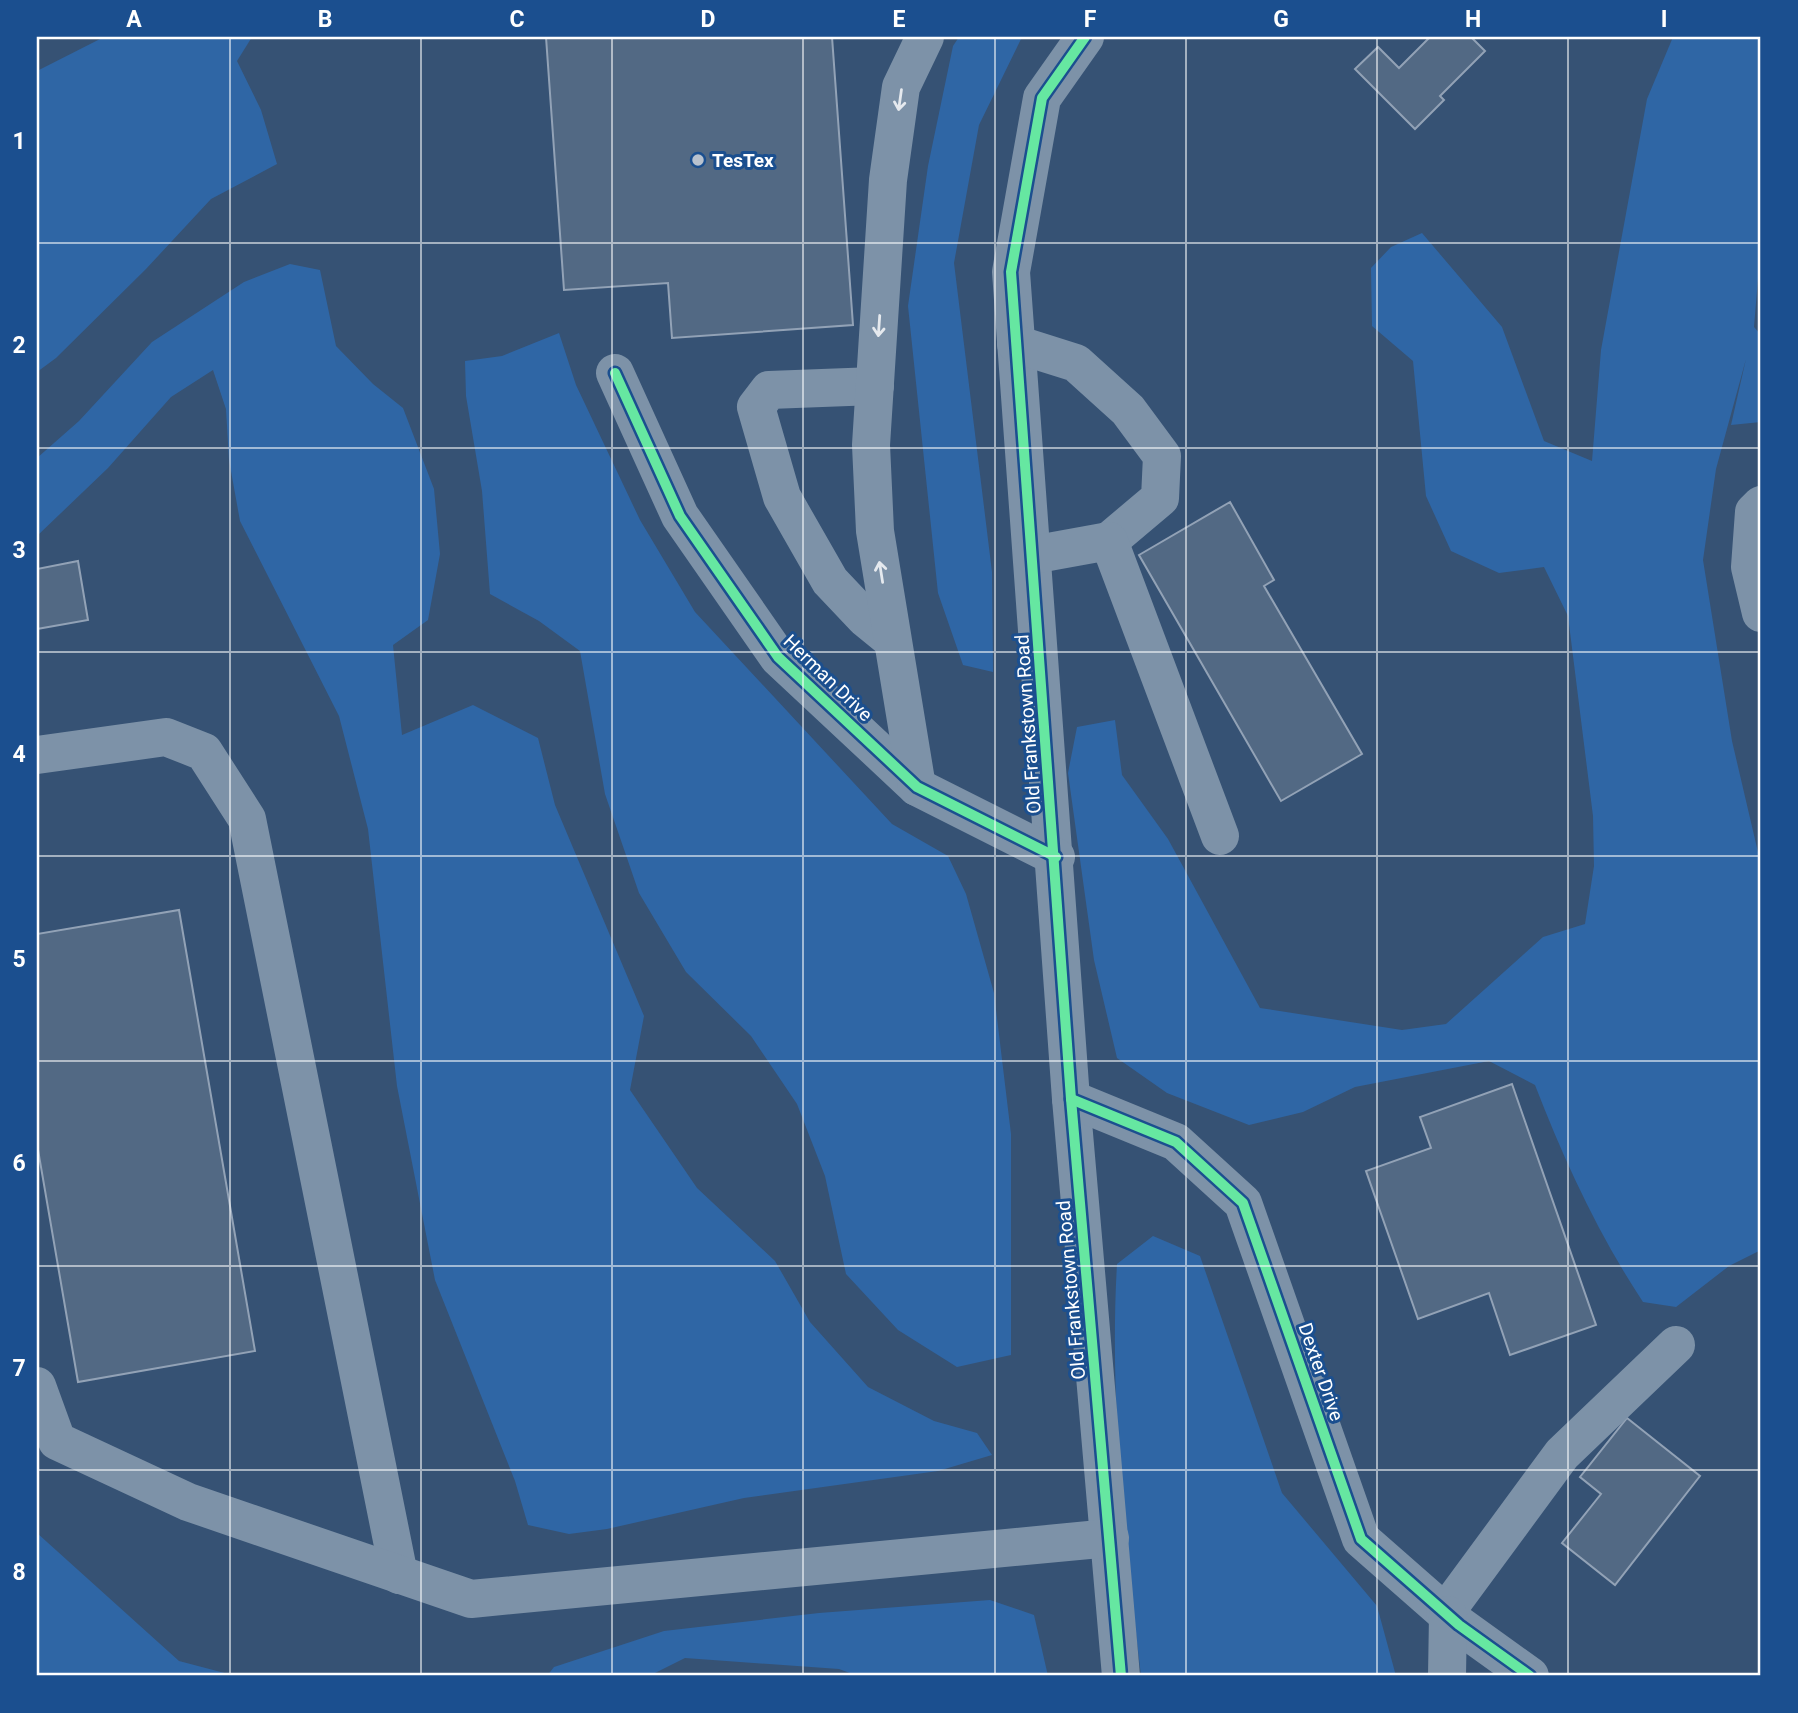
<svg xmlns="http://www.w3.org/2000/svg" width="1798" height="1713" viewBox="0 0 1798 1713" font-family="Roboto,sans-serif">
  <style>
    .green { fill: #2f66a5 }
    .building { fill: #526984; stroke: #92a2b6; stroke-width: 2 }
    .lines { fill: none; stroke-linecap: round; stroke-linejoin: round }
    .minor { stroke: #7d92a8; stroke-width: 38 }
    .cycleway-casing { stroke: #1b4f8f; stroke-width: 15 }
    .cycleway { stroke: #66e7a1; stroke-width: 10 }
    .oneway { stroke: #e5e9ee }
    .grid { fill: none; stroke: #fff; stroke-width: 2; stroke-opacity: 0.55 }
    .poi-dot { fill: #b9c2ce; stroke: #1b4f8f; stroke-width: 2.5 }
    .labels { text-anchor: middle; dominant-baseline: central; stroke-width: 6; stroke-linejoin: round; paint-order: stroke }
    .poi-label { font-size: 19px; font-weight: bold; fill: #fff; stroke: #1b4f8f; text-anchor: start }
    .street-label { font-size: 19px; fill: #fff; stroke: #1b4f8f }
    .neatline { fill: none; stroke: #fff; stroke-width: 2.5 }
    .grid-label { font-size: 23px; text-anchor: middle; font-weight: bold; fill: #fff }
  </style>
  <rect width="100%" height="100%" fill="#365274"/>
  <g class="green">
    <path d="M104 37H252L237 61 261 110 277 164 211 199 146 269 56 358 37 372V71Z"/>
    <path d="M959 37H1022L979 125 954 263 992 572 993 672 963 665 938 593 908 306 928 166 953 46Z"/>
    <path d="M1673 37H1761V242L1754 327 1761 335V422L1731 425 1746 359 1716 469 1703 560 1732 741 1761 865V1250L1729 1266 1676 1307 1643 1302C1598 1234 1564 1160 1535 1085L1489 1061 1355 1087 1303 1112 1249 1125 1167 1093 1117 1058 1094 960 1068 773 1077 727 1115 720 1122 775 1168 839 1260 1008 1402 1030 1446 1024 1543 937 1585 924 1594 866 1593 816 1568 616 1544 567 1499 573 1451 551 1426 496 1413 361 1372 326 1371 268 1391 247 1422 233 1502 327 1544 441 1592 461 1601 350 1647 99Z"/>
    <path d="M290 264 320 270 336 346 373 384 403 408 434 489 440 554 428 620 393 645 402 735 473 705 538 738 555 805 644 1016 630 1090 697 1188 775 1261 810 1322 868 1387 934 1421 977 1433 992 1455 938 1471 744 1498 607 1529 569 1534 528 1525 515 1481 435 1280 397 1086 368 829 339 716 240 521 229 460 226 409 213 370 171 397 108 468 37 536V458L79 421 152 342 244 282Z"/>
    <path d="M559 333 576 385 640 520 695 612 892 824 948 856 966 894 994 993 1011 1134V1355L957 1367 898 1330 846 1274 825 1176 797 1104 751 1036 686 972 639 893 605 794 580 651 539 621 490 594 482 491 466 396 465 361 502 356Z"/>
    <path d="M1153 1236 1200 1256 1282 1493 1377 1606 1396 1676H1141C1125 1540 1109 1401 1117 1264Z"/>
    <path d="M37 1533 179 1661 236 1676H37Z"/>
    <path d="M990 1600 1034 1615 1048 1676H858L839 1669 685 1658 649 1676H547L554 1667 664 1631 819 1613Z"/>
  </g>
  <g class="building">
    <path d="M546 37H832L853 325 672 338 668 283 564 290Z"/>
    <path d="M1430 37H1471L1485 51 1440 96 1444 100 1415 129 1355 69 1378 47 1399 68Z"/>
    <path d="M1230 502 1274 580 1264 586 1362 754 1281 801 1139 555Z"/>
    <path d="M78 561 88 620 37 629V569Z"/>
    <path d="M179 910 255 1351 78 1382 37 1144V934Z"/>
    <path d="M1512 1084 1596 1325 1510 1355 1489 1293 1418 1319 1366 1171 1431 1148 1420 1117Z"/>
    <path d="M1627 1418 1700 1476 1615 1585 1562 1543 1601 1494 1580 1477Z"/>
  </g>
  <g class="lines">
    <g class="minor">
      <path d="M1085 37 1042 98 1011 272 1071 1099 1121 1676"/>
      <path d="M1016 344 1076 363 1128 410 1162 456 1160 498 1109 541"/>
      <path d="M615 373 680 516 778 657 917 787 1056 857"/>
      <path d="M875 386 769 390 756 407 782 497 830 581 865 618 892 640"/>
      <path d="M1761 505 1754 512 1750 567 1761 613"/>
      <path d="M1032 555 1109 541 1220 836"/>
      <path d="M37 755 166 737 204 752 247 819 399 1575"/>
      <path d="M917 787 875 531 871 445 888 180 901 87 925 37"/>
      <path d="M1071 1099 1176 1142 1243 1203 1361 1539 1459 1625 1530 1676"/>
      <path d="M37 1386 57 1441 188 1502 471 1599 1110 1538"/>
      <path d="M1445 1613 1562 1454 1676 1345"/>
      <path d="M1447 1676 1448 1615"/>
    </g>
    <defs>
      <g id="cycleway">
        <path d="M1085 37 1042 98 1011 272 1071 1099 1121 1676"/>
        <path d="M615 373 680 516 778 657 917 787 1056 857"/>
        <path d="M1071 1099 1176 1142 1243 1203 1361 1539 1459 1625 1530 1676"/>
      </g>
    </defs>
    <use href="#cycleway" class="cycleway-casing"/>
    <use href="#cycleway" class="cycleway"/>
  </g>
  <defs><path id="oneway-shaft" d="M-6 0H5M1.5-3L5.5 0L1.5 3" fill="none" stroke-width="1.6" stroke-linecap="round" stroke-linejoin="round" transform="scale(1.75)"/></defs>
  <g class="oneway">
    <use href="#oneway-shaft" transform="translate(900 100) rotate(98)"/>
    <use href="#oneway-shaft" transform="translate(879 326) rotate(94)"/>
    <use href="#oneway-shaft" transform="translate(881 572) rotate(-99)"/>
  </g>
  <path class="grid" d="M230 37V1676M421 37V1676M612 37V1676M803 37V1676M995 37V1676M1186 37V1676M1377 37V1676M1568 37V1676M37 243H1761M37 448H1761M37 652H1761M37 856H1761M37 1061H1761M37 1266H1761M37 1470H1761"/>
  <circle class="poi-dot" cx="698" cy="160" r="7"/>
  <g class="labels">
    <g class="poi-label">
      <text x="712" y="160">TesTex</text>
    </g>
    <g class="street-label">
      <text transform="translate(828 678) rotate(44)">Herman Drive</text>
      <text transform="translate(1028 724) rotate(-94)">Old Frankstown Road</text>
      <text transform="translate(1071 1290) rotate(-95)">Old Frankstown Road</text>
      <text transform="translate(1321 1372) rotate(71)">Dexter Drive</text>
    </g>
  </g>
  <rect width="1798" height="1713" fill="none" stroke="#1b4f8f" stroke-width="77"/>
  <rect x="38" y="38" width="1721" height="1636" class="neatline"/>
  <g class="grid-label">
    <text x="134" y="27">A</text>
    <text x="325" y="27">B</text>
    <text x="517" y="27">C</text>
    <text x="708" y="27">D</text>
    <text x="899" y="27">E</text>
    <text x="1090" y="27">F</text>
    <text x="1281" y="27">G</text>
    <text x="1473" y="27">H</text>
    <text x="1664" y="27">I</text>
    <text x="19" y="149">1</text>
    <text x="19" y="353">2</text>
    <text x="19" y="558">3</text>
    <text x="19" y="762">4</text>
    <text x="19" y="967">5</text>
    <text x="19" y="1171">6</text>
    <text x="19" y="1376">7</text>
    <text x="19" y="1580">8</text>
  </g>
</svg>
